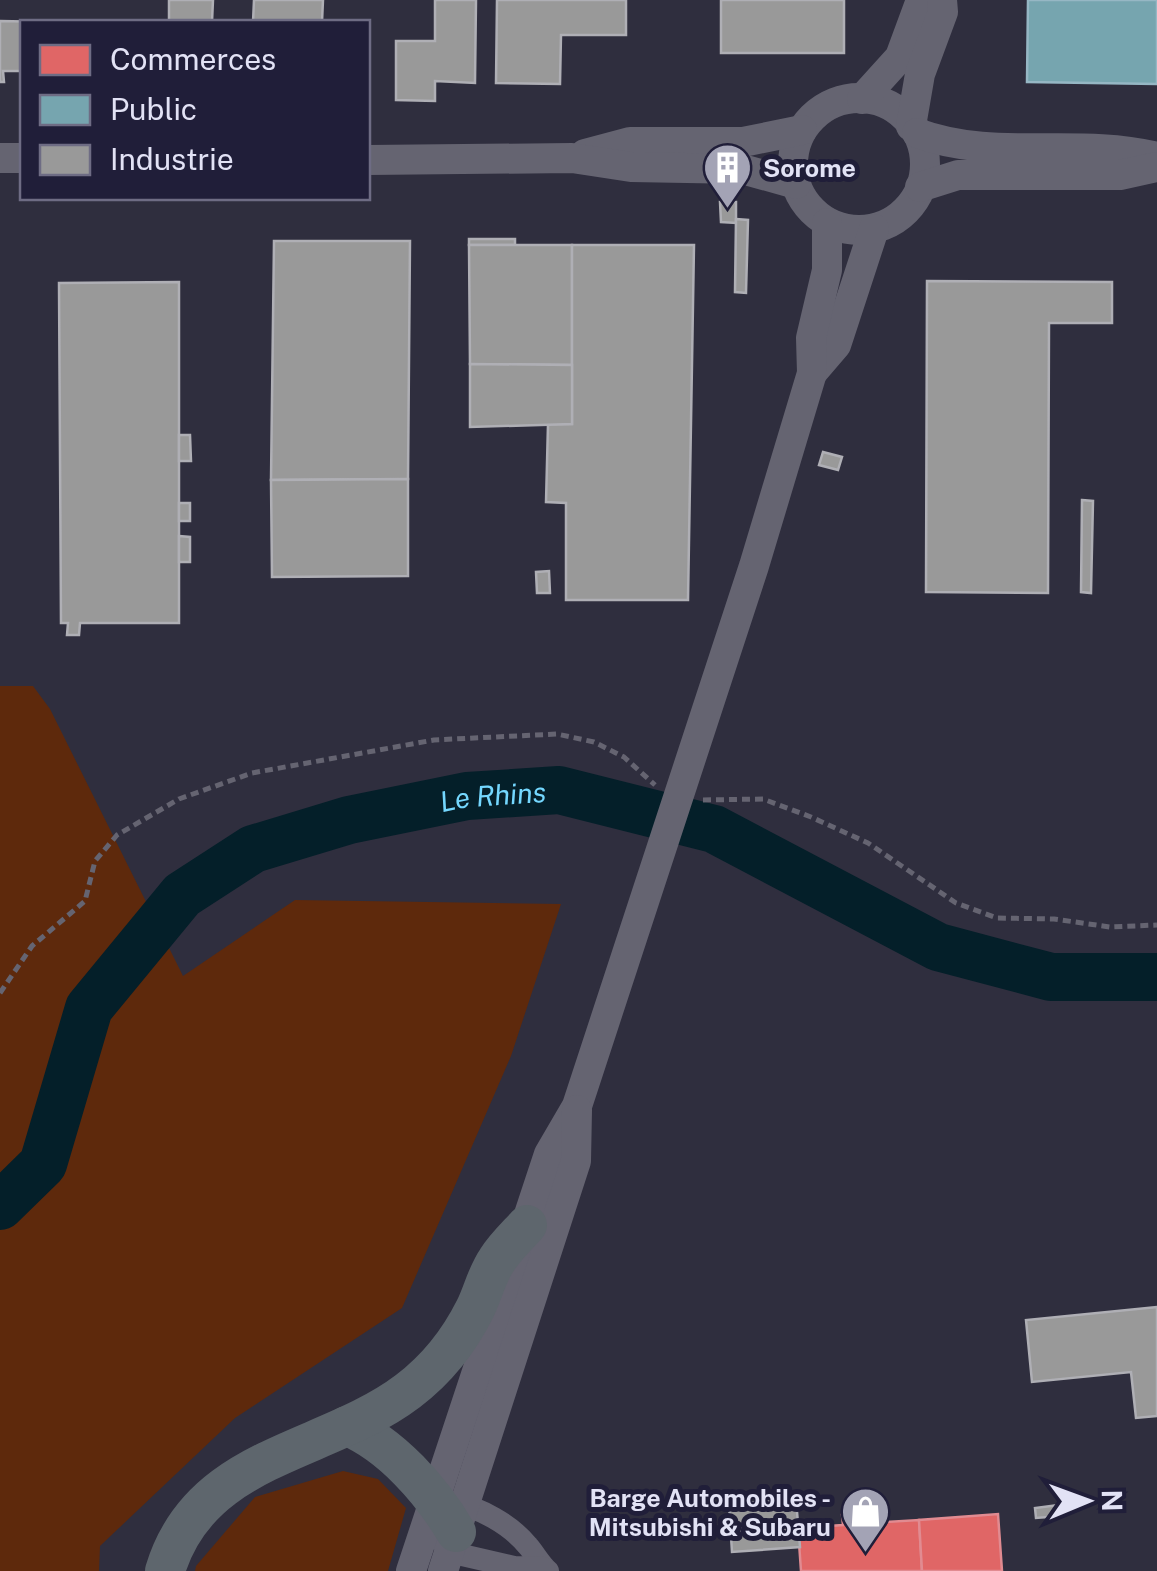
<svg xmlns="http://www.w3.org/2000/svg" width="1157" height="1571" viewBox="0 0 1157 1571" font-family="'Public Sans',sans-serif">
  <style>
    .green { fill: #5e290c }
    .shops { fill: #e06666; stroke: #e18b91; stroke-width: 2.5 }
    .public { fill: #76a5af; stroke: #96b7c4; stroke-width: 2.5 }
    .industry { fill: #999; stroke: #afafb5; stroke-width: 2.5 }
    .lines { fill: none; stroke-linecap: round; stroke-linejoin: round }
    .river { stroke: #041f29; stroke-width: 48 }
    .path { stroke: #656471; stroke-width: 5; stroke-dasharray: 8 5; stroke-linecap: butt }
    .minor { stroke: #656471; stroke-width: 22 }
    .tertiary { stroke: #656471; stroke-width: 30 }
    .trunk { stroke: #5e666d; stroke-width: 40 }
    .labels { text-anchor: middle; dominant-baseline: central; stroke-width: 10; stroke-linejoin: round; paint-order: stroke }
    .poi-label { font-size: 25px; font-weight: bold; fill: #e2e2f5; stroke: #201e39; text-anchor: start }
    .water-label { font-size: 28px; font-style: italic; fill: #74d7fe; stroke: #201e39 }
  </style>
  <rect width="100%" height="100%" fill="#2f2e3e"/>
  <g class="green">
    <path d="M0 686H33L50 709 183 976 295 900 561 904 511 1056 402 1308 235 1418 100 1546 99 1571H0Z"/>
    <path d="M343 1471 378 1479 406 1508 388 1571H195L196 1566 255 1497Z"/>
  </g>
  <g class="shops">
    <path d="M886 1512V1522L919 1520 922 1571H801L798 1528 843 1525 842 1515Z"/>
    <path d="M998 1514 1002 1571H922L919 1520Z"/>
  </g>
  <path class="public" d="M1028 0H1157V84L1027 82Z"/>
  <g class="industry">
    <path d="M169 0H213L212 22H169Z"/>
    <path d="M254 0H323L322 22H253Z"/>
    <path d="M435 0H476L475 83 435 81V101L396 100V41H435Z"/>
    <path d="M497 0H626V35H561L560 84 496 83Z"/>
    <rect x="721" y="0" width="123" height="53"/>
    <path d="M0 21 50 22H22V71H3L4 82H0Z"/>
    <path d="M720 202H736V223L721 222Z"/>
    <path d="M736 219 748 220 746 293 735 292Z"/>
    <rect x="469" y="239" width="46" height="6"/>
    <path d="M274 241H410L408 479 271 480Z"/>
    <path d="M469 245H572V365L470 364Z"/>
    <path d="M572 245H694L688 600H566V503L546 502 548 424H572Z"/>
    <path d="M927 281 1112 282V323H1049L1048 593 926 592Z"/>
    <path d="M179 282V623H80L79 635H67L68 623H61L59 283Z"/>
    <path d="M470 364 572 365V424L470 427Z"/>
    <path d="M179 435H190L191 461H179Z"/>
    <path d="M823 452 842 457 838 470 819 465Z"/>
    <path d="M408 479V576L272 577 271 480Z"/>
    <path d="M1082 500 1093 501 1091 593 1081 592Z"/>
    <rect x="179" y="503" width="11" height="18"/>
    <path d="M179 536 190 537V562H179Z"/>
    <path d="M549 571 550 593H537L536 572Z"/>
    <path d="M1157 1307V1416L1136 1418 1131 1372 1032 1382 1026 1320Z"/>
    <path d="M796 1500 800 1547 732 1552 729 1504Z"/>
    <path d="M1059 1505 1060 1516 1036 1518 1035 1508Z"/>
  </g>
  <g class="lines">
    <path class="river" id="s1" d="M0 1206 43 1164 89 1008 182 895 253 849 349 820 467 796 559 790 714 829 938 947 1051 977H1157"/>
    <g class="path">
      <path d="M703 800 763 799 811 817 868 843 956 903 997 918 1054 919 1110 927 1157 925"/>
      <path d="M0 993 32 946 85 901 95 861 117 835 179 799 252 773 434 740 557 734 594 742 624 757 655 785"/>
    </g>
    <g class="minor">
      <path d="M453 1502C480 1508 510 1524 528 1546 535 1554 540 1564 548 1571"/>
      <path d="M442 1541 449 1552 514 1567 544 1568"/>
    </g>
    <g class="tertiary">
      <circle cx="859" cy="164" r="66"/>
      <path d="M862 99 900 57 921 0"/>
      <path d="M911 126 920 74 943 12 942 0"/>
      <path d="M917 133C995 162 1077 137 1157 157"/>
      <path d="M585 154 630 142H743L802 130"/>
      <path d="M0 158H22"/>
      <path d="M368 160 572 158 631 167 742 169 796 184"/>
      <path d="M920 187 958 175H1120L1157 167"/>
      <path d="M812 373 836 345 874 229"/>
      <path d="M411 1571 549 1154 577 1106 754 566 812 373 811 338 827 270V223"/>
      <path d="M443 1571 576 1161 577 1110"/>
    </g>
    <g class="trunk">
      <path d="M347 1426C391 1444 432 1491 456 1532"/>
      <path d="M165 1571C200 1454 325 1454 408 1391 437 1369 459 1341 475 1309 483 1293 487 1274 497 1260 505 1247 517 1236 527 1225"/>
    </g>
  </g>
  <defs>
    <symbol id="building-pin" viewBox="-11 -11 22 30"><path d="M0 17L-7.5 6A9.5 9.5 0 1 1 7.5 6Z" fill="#a3a3b5" stroke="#201e39"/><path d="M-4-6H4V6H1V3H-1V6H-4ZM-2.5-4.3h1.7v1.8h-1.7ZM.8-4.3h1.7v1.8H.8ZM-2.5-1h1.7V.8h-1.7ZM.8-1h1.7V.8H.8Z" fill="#fff"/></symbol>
    <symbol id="shop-pin" viewBox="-11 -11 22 30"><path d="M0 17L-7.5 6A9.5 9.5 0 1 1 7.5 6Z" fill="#a3a3b5" stroke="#201e39"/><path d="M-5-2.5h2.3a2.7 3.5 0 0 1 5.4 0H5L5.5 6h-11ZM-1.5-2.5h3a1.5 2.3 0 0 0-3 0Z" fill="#fff"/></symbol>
  </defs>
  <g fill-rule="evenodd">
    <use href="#building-pin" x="700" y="140" width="55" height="75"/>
    <use href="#shop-pin" x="838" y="1484" width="55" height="75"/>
  </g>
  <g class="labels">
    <g class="poi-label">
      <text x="763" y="168">Sorome</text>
      <text x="831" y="1498" text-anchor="end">Barge Automobiles -<tspan x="831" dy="29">Mitsubishi &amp; Subaru</tspan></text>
    </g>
    <g class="water-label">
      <text stroke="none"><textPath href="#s1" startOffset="700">Le Rhins</textPath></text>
    </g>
  </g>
  <rect x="20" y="20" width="350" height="180" fill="#201e39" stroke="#6e6c84" stroke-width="2.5"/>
  <rect x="40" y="45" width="50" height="30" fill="#e06666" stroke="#6e6c84" stroke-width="2.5"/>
  <text x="110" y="70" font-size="30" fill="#e2e2f5">Commerces</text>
  <rect x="40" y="95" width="50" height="30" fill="#76a5af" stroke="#6e6c84" stroke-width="2.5"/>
  <text x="110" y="120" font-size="30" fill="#e2e2f5">Public</text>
  <rect x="40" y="145" width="50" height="30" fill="#999999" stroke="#6e6c84" stroke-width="2.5"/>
  <text x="110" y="170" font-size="30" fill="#e2e2f5">Industrie</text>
  <g transform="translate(1087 1501) rotate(89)" stroke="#201e39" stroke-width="8" paint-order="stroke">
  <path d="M0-8L18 38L0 25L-18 38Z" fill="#e2e2f5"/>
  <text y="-15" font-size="28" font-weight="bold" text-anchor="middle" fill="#e2e2f5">N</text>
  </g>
</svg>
